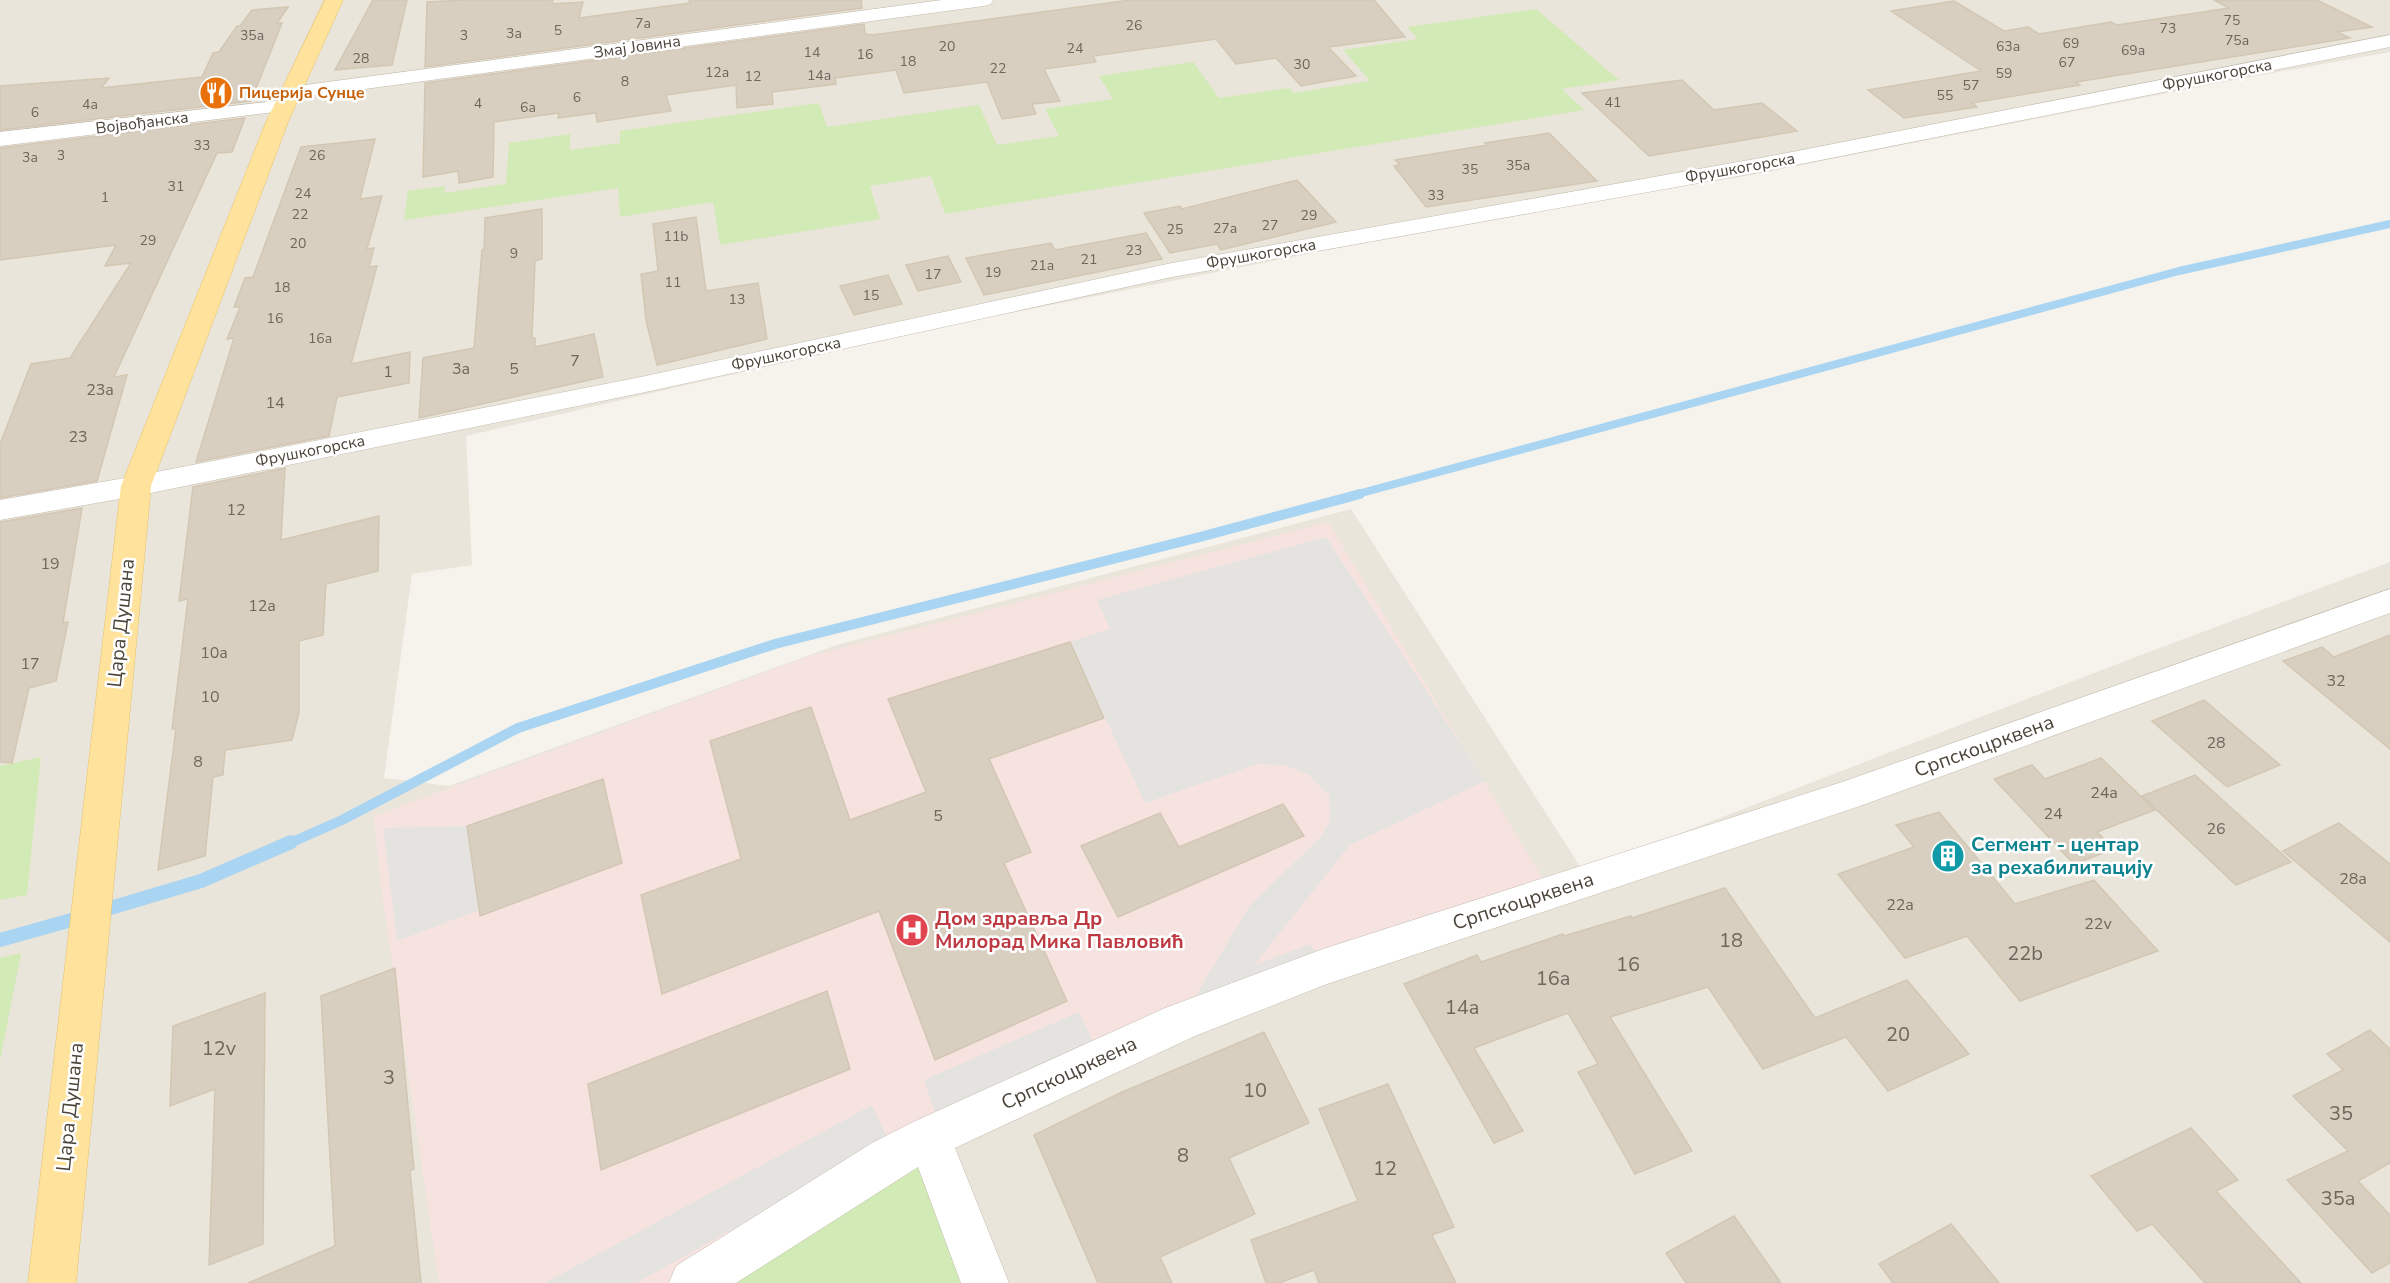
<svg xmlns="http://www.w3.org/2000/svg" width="2390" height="1283" viewBox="0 0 2390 1283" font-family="'Nunito Sans',sans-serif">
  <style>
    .residential { fill: #eae5da }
    .medical { fill: #f6e3e0 }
    .green { fill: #d2eab5 }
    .parking { fill: #e5e3e0 }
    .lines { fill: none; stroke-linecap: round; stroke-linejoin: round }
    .stream-far2 { stroke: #a9d4f2; stroke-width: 8 }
    .stream-far1 { stroke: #a9d4f2; stroke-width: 10 }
    .stream { stroke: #a9d4f2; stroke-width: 14 }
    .building { fill: #d8cfc1; stroke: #d3c7b4; stroke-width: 1.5 }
    .minor-casing { stroke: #c2bbae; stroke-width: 1 }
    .major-casing { stroke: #e6c16a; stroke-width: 1 }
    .minor { fill: #fff; fill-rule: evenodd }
    .major { fill: #ffe39c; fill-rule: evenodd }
    .labels { text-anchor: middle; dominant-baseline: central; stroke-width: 5; stroke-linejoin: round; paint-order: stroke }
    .far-number-label { font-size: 14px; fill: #6e675b }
    .far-street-label { font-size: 16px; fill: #4b4439; stroke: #fff }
    .far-food-label { font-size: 16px; font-weight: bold; fill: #c56008; stroke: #fff; text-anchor: start }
    .number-label { font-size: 16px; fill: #6e675b }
    .street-label { font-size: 20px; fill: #4b4439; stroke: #fff }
    .culture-label { font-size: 20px; font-weight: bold; fill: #0d838f; stroke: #fff; text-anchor: start }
    .health-label { font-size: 20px; font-weight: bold; fill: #be3a42; stroke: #fff; text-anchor: start }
    .near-number-label { font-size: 20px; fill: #6e675b }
  </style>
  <rect width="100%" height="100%" fill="#f6f3ec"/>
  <path class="residential" d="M0 0H2390V52L2229 81 1745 176 1493 217 921 331 466 436 472 565 412 574 384 778 449 786 837 645 1351 509 1583 871 2133 658 2390 562V1283H0Z"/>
  <path class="medical" d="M1328 522 1551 892 1206 1013 693 1283H439L381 886 374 816 810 656Z"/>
  <g class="green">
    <path d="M1536 9 1619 80 1562 89 1584 110 945 214 931 176 870 186 880 219 720 245 713 202 620 217 618 188 404 220 408 191 445 186 444 193 506 184 509 143 570 134V150L620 143V131L819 103 827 127 979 105 997 145 1059 136 1045 109 1113 99 1099 76 1193 62 1219 98 1290 88 1294 93 1370 81 1343 50 1418 39 1407 27Z"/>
    <path d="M41 757 27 895 0 900V766Z"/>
    <path d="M21 953 0 1061V958Z"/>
    <path d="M929 1137 985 1283H675Z"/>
  </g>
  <g class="parking">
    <path d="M1326 537 1485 781 1350 845 1254 965 1311 944 1323 967 1180 1022 1250 905 1320 838 1330 821 1329 795 1308 774 1283 765 1258 764 1145 803 1070 642 1110 629 1097 600Z"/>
    <path d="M467 826 479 910 397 941 383 828Z"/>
    <path d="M1079 1012 1093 1041 935 1112 924 1080Z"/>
    <path d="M872 1105 889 1142 636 1283H545Z"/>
  </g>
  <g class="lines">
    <path class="stream-far2" d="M1354 495 2179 271 2390 224"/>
    <path class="stream-far1" d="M288 844 342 820 518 728 775 644 1200 537 1360 494"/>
    <g class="stream">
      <path d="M97 912 201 881 291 842"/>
      <path d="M0 940 82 917"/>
    </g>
  </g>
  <g class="building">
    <path d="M373 0H407L392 65 335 70Z"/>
    <path d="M464 0H553L552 4 583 2 579 18 690 3 689 0H861L862 8 425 67 427 2Z"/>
    <path d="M1130 0H1374L1405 37 1328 47 1356 76 1301 86 1276 58 1236 64 1216 39 1093 56 1096 62 1044 69 1060 101 1032 104 1036 114 1002 119 987 82 904 93 896 70 835 78 836 84 772 92 773 104 737 108 736 85 666 95 671 111 597 122 596 113 558 118 559 113 494 122 493 177 459 183 458 171 423 177 425 83 864 24 865 34 873 35Z"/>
    <path d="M2214 0H2317L2372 27 2337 32 2350 38 2076 82 2080 85 1972 103 1977 107 1904 118 1868 90 1981 71 1891 11 1954 1 2004 31 2028 27 2039 34 2111 22 2117 25 2229 8Z"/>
    <path d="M288 7 277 23H282L251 101 0 130V86L109 78 101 88 202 77 213 53 219 52 237 26H240L252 10Z"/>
    <path d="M1682 80 1714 110 1762 103 1797 131 1649 156 1582 93Z"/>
    <path d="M245 118 232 152 217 153 114 377 127 375 97 481 0 498V444L31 364 70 358 131 263 105 266 116 245 0 260V148Z"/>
    <path d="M1549 133 1597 181 1426 207 1394 166 1400 165 1395 160 1488 145 1485 143Z"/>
    <path d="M375 139 360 199 382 196 367 249 374 248 369 267 377 266 351 364 410 352 409 383 337 397 329 436 196 462 234 338 227 339 240 307H234L245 278 253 277 301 147Z"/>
    <path d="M1297 180 1336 222 1221 250 1217 244 1170 253 1144 213 1180 206 1182 209Z"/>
    <path d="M542 209V259L535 261 532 338H535V347L594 334 603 377 419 418 423 358 474 348 482 250 484 249 485 218Z"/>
    <path d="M696 217 706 291 758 283 767 339 657 365 646 320 641 274 658 271 653 224Z"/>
    <path d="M1146 233 1162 259 984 295 966 258 1051 243 1055 250Z"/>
    <path d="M948 256 961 282 918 291 906 265Z"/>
    <path d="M888 275 902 304 854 315 840 286Z"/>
    <path d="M285 468 281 540 379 516 378 571 326 584 323 635 299 641V712L292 740 225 750 223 775 213 777 205 856 158 870 176 728 172 729 188 599 179 601 193 487Z"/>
    <path d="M82 508 63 623 68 622 56 681 29 688 12 763 0 762V522Z"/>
    <path d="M2390 635V749L2283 661 2322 647 2334 657Z"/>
    <path d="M1070 642 1104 718 989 759 1031 852 1004 863 1067 1001 935 1060 879 911 662 994 641 895 741 859 710 741 811 707 850 820 926 792 888 699Z"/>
    <path d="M2204 700 2280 765 2227 787 2152 721Z"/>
    <path d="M2101 758 2155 810 2097 832 2114 849 2074 864 1994 779 2032 765 2045 779Z"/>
    <path d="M2195 775 2291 862 2236 885 2142 796Z"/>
    <path d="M603 779 622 863 480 916 467 826Z"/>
    <path d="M1283 804 1304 836 1118 917 1081 846 1160 813 1179 847Z"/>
    <path d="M1939 812 2015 904 2094 880 2158 951 2020 1001 1967 936 1905 958 1838 874 1914 847 1896 825Z"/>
    <path d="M2339 823 2390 864V942L2283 851Z"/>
    <path d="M1725 888 1815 1018 1907 980 1969 1054 1888 1091 1846 1037 1763 1069 1708 987 1610 1017 1692 1151 1635 1174 1578 1072 1598 1064 1568 1013 1474 1048 1523 1131 1494 1143 1404 984 1477 955 1481 962 1563 934 1564 936 1631 916 1632 918Z"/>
    <path d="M395 968 414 1169 410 1171 421 1283H248L335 1246 321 996Z"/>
    <path d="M827 991 850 1069 601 1170 588 1084Z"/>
    <path d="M265 993 263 1244 209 1265 215 1089 170 1106 173 1026Z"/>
    <path d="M2370 1030 2390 1049V1163L2358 1181 2390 1215V1263L2372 1273 2287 1180 2348 1151 2293 1096 2343 1070 2327 1054Z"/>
    <path d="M1264 1032 1309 1123 1229 1158 1255 1214 1160 1257 1172 1283H1098L1034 1135 1120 1093Z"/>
    <path d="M1388 1084 1454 1227 1432 1235 1456 1283H1319L1314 1270 1279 1283H1266L1251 1240 1358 1201 1319 1109Z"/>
    <path d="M2191 1128 2238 1180 2216 1191 2301 1283H2205L2152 1224 2137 1231 2091 1176Z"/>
    <path d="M1734 1216 1781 1283H1686L1666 1253Z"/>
    <path d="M1951 1224 1999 1283H1893L1879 1264Z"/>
  </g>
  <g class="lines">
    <defs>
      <g id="minor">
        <path d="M942 0H993L991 4 984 6 290 99 283 97 280 93 283 89 290 87Z"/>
        <path d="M2390 35V47L1766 171 1172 277 641 393 136 496 0 520V500L136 476 641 377 1172 263 1766 157Z"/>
        <path d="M284 100 291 102 294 106 291 110 0 146V132Z"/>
        <path d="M2390 589V613L1860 806 1327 984 1195 1036 955 1148 1009 1283H961L918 1167 736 1283H669L676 1266 872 1143 913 1122 1165 1008 1323 949 1842 782Z"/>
      </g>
      <path id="major" d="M325 0H343L288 122 151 486 76 1283H28L121 486 266 122Z"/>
    </defs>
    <use href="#minor" class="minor-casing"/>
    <use href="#major" class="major-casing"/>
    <use href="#minor" class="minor"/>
    <use href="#major" class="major"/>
  </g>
  <defs>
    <symbol id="restaurant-disc" viewBox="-11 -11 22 22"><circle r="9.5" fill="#e8710a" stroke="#fff"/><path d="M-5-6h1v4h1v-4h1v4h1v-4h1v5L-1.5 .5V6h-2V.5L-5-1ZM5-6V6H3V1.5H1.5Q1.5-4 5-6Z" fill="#fff"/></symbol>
    <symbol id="building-disc" viewBox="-11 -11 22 22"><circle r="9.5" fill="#0f9aa8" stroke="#fff"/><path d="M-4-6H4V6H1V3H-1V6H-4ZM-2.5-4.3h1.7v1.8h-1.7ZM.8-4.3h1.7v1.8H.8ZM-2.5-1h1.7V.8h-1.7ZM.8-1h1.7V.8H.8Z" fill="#fff"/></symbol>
    <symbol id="hospital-disc" viewBox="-11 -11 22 22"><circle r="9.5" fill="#e0444e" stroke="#fff"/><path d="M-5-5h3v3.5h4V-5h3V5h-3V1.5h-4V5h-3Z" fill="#fff"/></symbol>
  </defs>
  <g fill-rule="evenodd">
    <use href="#restaurant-disc" x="197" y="74" width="38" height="38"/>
    <use href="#building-disc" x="1929" y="837" width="38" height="38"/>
    <use href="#hospital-disc" x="893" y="911" width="38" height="38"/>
  </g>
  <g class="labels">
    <g class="far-number-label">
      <text x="2232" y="20">75</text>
      <text x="643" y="23">7a</text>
      <text x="1134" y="25">26</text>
      <text x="2168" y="28">73</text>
      <text x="558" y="30">5</text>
      <text x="514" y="33">3a</text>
      <text x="252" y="35">35a</text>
      <text x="464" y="35">3</text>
      <text x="2237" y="40">75a</text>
      <text x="2071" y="43">69</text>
      <text x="947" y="46">20</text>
      <text x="2008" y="46">63a</text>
      <text x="1075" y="48">24</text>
      <text x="2133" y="50">69a</text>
      <text x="812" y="52">14</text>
      <text x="865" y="54">16</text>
      <text x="361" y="58">28</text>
      <text x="908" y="61">18</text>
      <text x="2067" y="62">67</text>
      <text x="1302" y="64">30</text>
      <text x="998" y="68">22</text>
      <text x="717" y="72">12a</text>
      <text x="2004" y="73">59</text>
      <text x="819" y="75">14a</text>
      <text x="753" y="76">12</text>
      <text x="625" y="81">8</text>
      <text x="1971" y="85">57</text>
      <text x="1945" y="95">55</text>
      <text x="577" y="97">6</text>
      <text x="1613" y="102">41</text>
      <text x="478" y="103">4</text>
      <text x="90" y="104">4a</text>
      <text x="528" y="107">6a</text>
      <text x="35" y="112">6</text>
      <text x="202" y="145">33</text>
      <text x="61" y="155">3</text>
      <text x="317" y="155">26</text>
      <text x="30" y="157">3a</text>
      <text x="1518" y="165">35a</text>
      <text x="1470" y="169">35</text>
      <text x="176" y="186">31</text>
      <text x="303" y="193">24</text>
      <text x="1436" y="195">33</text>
      <text x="105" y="197">1</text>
      <text x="300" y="214">22</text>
      <text x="1309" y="215">29</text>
      <text x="1270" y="225">27</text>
      <text x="1225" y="228">27a</text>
      <text x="1175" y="229">25</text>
      <text x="676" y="236">11b</text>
      <text x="148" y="240">29</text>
      <text x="298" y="243">20</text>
      <text x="1134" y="250">23</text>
      <text x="514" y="253">9</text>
      <text x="1089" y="259">21</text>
      <text x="1042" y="265">21a</text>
      <text x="993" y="272">19</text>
      <text x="933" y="274">17</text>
      <text x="673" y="282">11</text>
      <text x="282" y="287">18</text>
      <text x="871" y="295">15</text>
      <text x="737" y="299">13</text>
      <text x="275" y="318">16</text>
      <text x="320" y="338">16a</text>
    </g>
    <g class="far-street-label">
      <text transform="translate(637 47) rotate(-8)">Змај Јовина</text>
      <text transform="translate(2217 75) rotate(-11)">Фрушкогорска</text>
      <text transform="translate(142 123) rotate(-7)">Војвођанска</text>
      <text transform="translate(1740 168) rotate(-10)">Фрушкогорска</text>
      <text transform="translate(1261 254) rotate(-10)">Фрушкогорска</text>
      <text transform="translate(786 354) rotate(-12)">Фрушкогорска</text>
      <text transform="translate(310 451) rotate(-11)">Фрушкогорска</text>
    </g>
    <g class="far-food-label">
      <text x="239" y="93">Пицерија Сунце</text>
    </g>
    <g class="number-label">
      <text x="575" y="361">7</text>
      <text x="461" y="369">3a</text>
      <text x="514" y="369">5</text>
      <text x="388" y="372">1</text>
      <text x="100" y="390">23a</text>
      <text x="275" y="403">14</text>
      <text x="78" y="437">23</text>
      <text x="236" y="510">12</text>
      <text x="50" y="564">19</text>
      <text x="262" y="606">12a</text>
      <text x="214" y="653">10a</text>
      <text x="30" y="664">17</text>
      <text x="2336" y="681">32</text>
      <text x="210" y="697">10</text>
      <text x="2216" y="743">28</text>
      <text x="198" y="762">8</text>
      <text x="2104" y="793">24a</text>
      <text x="2053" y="814">24</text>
      <text x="938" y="816">5</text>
      <text x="2216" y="829">26</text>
      <text x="2353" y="879">28a</text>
      <text x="1900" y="905">22a</text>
      <text x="2098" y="924">22v</text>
    </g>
    <g class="street-label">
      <text transform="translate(121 623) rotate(-84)">Цара Душана</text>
      <text transform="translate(1984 746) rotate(-20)">Српскоцрквена</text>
      <text transform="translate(1523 901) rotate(-18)">Српскоцрквена</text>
      <text transform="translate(1069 1073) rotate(-25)">Српскоцрквена</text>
      <text transform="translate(70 1107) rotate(-84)">Цара Душана</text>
    </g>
    <g class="culture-label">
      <text x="1971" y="844">Сегмент - центар<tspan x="1971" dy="23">за рехабилитацију</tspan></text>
    </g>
    <g class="health-label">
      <text x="935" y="918">Дом здравља Др<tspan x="935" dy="23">Милорад Мика Павловић</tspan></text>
    </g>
    <g class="near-number-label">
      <text x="1731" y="940">18</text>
      <text x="2025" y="953">22b</text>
      <text x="1628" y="964">16</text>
      <text x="1553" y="978">16a</text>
      <text x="1462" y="1007">14a</text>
      <text x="1898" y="1034">20</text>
      <text x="219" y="1048">12v</text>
      <text x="389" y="1077">3</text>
      <text x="1255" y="1090">10</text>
      <text x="2341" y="1113">35</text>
      <text x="1183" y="1155">8</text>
      <text x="1385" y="1168">12</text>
      <text x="2338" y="1198">35a</text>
    </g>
  </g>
</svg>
